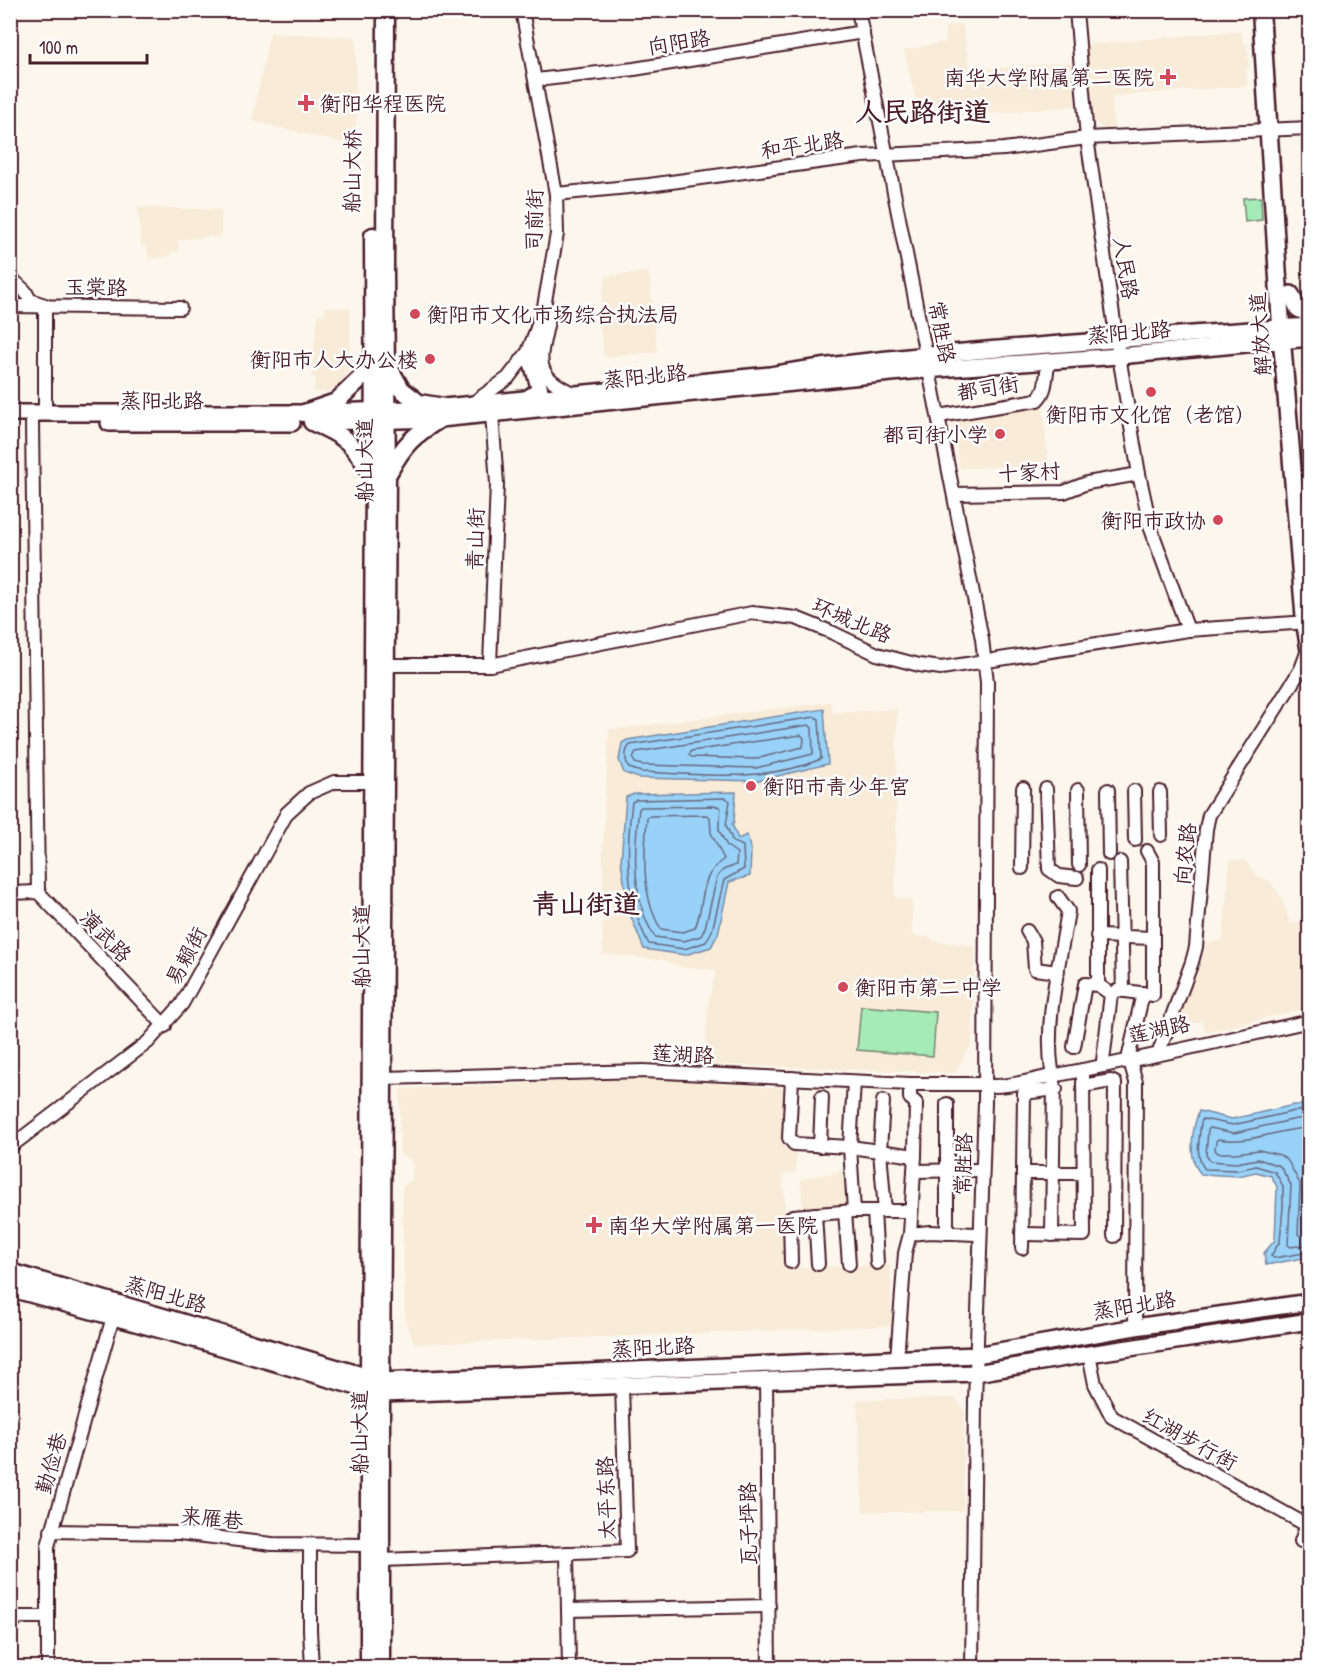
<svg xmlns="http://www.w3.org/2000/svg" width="1320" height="1678" viewBox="0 0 1320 1678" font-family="'Patrick Hand','LXGW WenKai TC',sans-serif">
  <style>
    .built { fill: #f8ebd7 }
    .green { fill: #a4ebb7; stroke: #778571; stroke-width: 1.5 }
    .water { fill: #98d2f8; stroke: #798aa6; stroke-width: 1.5 }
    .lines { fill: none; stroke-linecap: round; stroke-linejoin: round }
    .shore { stroke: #69677d; stroke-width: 1.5 }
    .minor-casing { stroke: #4a1f2b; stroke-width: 16 }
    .major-casing { stroke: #4a1f2b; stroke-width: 20 }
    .highway-casing { stroke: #4a1f2b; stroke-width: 21 }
    .minor { stroke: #fff; stroke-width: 12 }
    .major { stroke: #fff; stroke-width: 15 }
    .highway { stroke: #fff; stroke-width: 16 }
    .poi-dot { fill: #d1495b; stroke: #fff; stroke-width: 2 }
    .labels { text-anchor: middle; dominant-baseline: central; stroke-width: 5; stroke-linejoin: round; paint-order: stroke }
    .street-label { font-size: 21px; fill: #4a1f2b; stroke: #fff }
    .poi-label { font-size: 21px; fill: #4a1f2b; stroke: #fff; text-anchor: start }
    .district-label { font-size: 27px; font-weight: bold; fill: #4a1f2b; stroke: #fff }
  </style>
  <rect width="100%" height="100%" fill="#fcf6ed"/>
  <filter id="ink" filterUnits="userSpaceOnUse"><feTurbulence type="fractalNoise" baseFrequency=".0167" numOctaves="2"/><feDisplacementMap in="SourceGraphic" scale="12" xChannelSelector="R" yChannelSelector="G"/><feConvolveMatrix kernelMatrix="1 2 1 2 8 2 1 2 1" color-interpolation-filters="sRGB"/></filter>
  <g filter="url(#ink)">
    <g class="built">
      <path d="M962 24 970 70 1072 62 1075 106 954 117 951 102 918 109 904 50 946 42 945 27Z"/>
      <path d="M1242 32 1243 44H1247L1249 67 1246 68 1247 86 1112 96 1114 128 1104 129 1093 120 1085 45 1202 34Z"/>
      <path d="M270 33 356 37V133L342 143 252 121Z"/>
      <path d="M138 207 221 210V238L206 237 178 240 179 252H170L171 256 149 259 147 247H141Z"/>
      <path d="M649 272 657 352 604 357 599 315 606 276Z"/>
      <path d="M325 307 349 308 350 310V368L348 374 339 385 327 392H313L316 378 311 377 318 314 325 315Z"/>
      <path d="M1043 402 1048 466 960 468 950 417Z"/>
      <path d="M830 702 833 713 897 709 895 898 912 900V935L931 938 934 941 975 946 972 1043 955 1073 705 1064 708 1004 716 970 681 967 662 960 603 954V843L609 730Z"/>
      <path d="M1230 860H1244L1257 876 1269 880 1283 900 1290 924 1309 919V1008L1205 1032 1203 1021 1194 1023 1179 1016 1207 943 1223 940Z"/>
      <path d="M645 1078 784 1088V1141L786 1144 796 1146V1172L783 1175 788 1268 890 1265 892 1326 416 1344 412 1339 405 1318 402 1186 412 1180V1159L400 1155V1089Z"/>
      <path d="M847 1170 848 1210 803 1213 801 1179Z"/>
      <path d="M955 1398 964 1410 963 1511 863 1512 857 1400Z"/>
    </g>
    <g class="green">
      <path d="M1261 197 1262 220 1245 222 1243 198Z"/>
      <path d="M861 1006 936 1012 933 1056 857 1050Z"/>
    </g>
    <g class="water">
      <path d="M824 709 828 764 757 781 639 778 624 773 619 760 622 743 627 740Z"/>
      <path d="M736 792 734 822 732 824 738 839 747 835 751 851 750 876 729 882 718 934 711 947 685 955 644 949 628 909 621 861 626 797 634 794Z"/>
      <path d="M1294 1105H1309V1257L1266 1265 1264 1253 1275 1240 1277 1187 1271 1176 1256 1172 1238 1176 1201 1174C1187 1160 1192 1129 1199 1111L1232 1119Z"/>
    </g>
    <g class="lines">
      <g class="shore">
        <path d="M815 717 819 719 821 759C765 783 700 774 641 772L629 768C625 761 624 752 630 745Z"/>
        <path d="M809 725 812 728 813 754 756 768 642 765 635 763 633 759 636 752Z"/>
        <path d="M801 735 804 738 803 747 755 759 692 757 689 755 691 751Z"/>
        <path d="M726 798 730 801 726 825 733 842 743 846 744 869 724 880 712 931 706 942 684 949 649 944C625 901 626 849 632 802L636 800Z"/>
        <path d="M718 806 721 809 719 823V830L727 846 737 853 736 865 723 870 717 877 705 928 701 936 684 941 655 937C631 901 634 850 639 809L641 807Z"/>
        <path d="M707 815 710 817 711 833 724 859C698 877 706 900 695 928L683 932 661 929C641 897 644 854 647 818L650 816Z"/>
        <path d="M1310 1111H1295L1233 1125 1203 1119 1201 1122C1200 1137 1194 1157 1205 1169L1237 1170 1256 1166 1275 1172 1283 1186V1207L1280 1241 1271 1256 1274 1258 1310 1252"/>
        <path d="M1310 1118 1296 1119 1234 1133 1210 1128 1208 1130 1206 1155 1210 1161 1236 1163 1258 1159 1280 1166 1291 1185 1288 1245 1291 1247 1310 1244"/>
        <path d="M1310 1128C1278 1128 1250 1145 1218 1139L1216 1141 1215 1150 1218 1153H1236L1259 1150 1280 1155 1288 1161 1300 1184 1298 1234 1300 1236 1310 1235"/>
      </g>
      <defs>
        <g id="minor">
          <path d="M858 10 982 639 987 682 985 1102 975 1402 972 1668"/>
          <path d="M1076 10 1087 138 1119 356 1139 474 1151 529 1188 630"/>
          <path d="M536 80 634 69 863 32"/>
          <path d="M556 194 649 185 862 156 1004 149 1087 138 1310 128"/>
          <path d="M10 277 25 291 30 300 45 305V413"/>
          <path d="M10 306 180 308"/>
          <path d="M549 316C541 358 529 374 575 394"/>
          <path d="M473 403 508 378 528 352 543 312 557 234 556 194 522 10"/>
          <path d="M939 416 1037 400C1048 390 1045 375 1049 361"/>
          <path d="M32 423 38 892"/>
          <path d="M954 494 1064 492 1087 483 1139 474"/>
          <path d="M385 665H490L752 613 796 618 831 632 877 654 919 665 941 668 1188 630 1310 622"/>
          <path d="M490 665 497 484 492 414"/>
          <path d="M1046 789 1049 869 1059 876 1077 878"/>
          <path d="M1078 790 1079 865"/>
          <path d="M1108 790 1109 854"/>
          <path d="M1134 791 1135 840"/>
          <path d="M1160 792 1161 835"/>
          <path d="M1120 862 1123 991"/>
          <path d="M1022 868 1023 788"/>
          <path d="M1098 870V985"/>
          <path d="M10 893 38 892 165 1026"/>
          <path d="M1027 931 1033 941 1035 969 1058 972"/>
          <path d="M1097 936 1153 938"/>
          <path d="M1074 1047 1085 984 1098 985 1111 994 1119 990 1153 995V862L1147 851"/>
          <path d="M1160 1049 1192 962 1196 947 1206 829 1209 815 1301 669 1308 650"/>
          <path d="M1129 1055 1143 993"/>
          <path d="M1103 1061 1111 994"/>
          <path d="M1130 1061 1136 1082 1135 1327"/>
          <path d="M1052 1071C1044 1018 1060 963 1068 911L1058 897"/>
          <path d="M383 1078 643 1071 910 1084H980C998 1091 1038 1078 1057 1075 1142 1059 1226 1040 1310 1021"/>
          <path d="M792 1078 789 1138 794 1144 850 1147 915 1156"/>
          <path d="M1083 1086 1111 1081 1115 1083 1114 1236"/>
          <path d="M883 1101 880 1151 885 1211"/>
          <path d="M820 1146 822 1097"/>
          <path d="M10 1147 148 1042 182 1004 287 813 309 793 334 782H372"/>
          <path d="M914 1171 978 1170"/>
          <path d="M1023 1173H1083"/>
          <path d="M854 1211 850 1147 854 1082"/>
          <path d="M874 1211 877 1263"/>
          <path d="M845 1212 849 1264"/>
          <path d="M815 1214 818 1264"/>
          <path d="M947 1233V1104"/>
          <path d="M910 1234 930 1232 976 1234"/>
          <path d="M1022 1234 1084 1235 1083 1070"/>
          <path d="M1052 1235 1054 1083"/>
          <path d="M1022 1248 1024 1093 1056 1089"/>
          <path d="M791 1262 790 1219 793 1216 854 1211H911"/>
          <path d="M1089 1354 1095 1384 1112 1417 1310 1527"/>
          <path d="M897 1359 905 1253 910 1234 915 1156 916 1103 910 1098V1084"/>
          <path d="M766 1379 769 1668"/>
          <path d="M51 1531 179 1533 272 1544 369 1545"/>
          <path d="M1301 1541 1309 1519"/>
          <path d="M310 1545V1630L312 1668"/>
          <path d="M567 1553 569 1668"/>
          <path d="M382 1560 627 1551 622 1385"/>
          <path d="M568 1610 769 1606"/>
          <path d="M10 1627 18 1617H48"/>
          <path d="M48 1668V1546L113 1317"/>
        </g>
        <g id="major">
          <path d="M1291 294 1298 309 1310 315"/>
          <path d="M526 399 540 390 532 363 540 322"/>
          <path d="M10 413H304L387 410 444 407 770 375C850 361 930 355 1010 348 1110 340 1210 332 1310 326"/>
          <path d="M319 422 440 419 911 371 1119 356 1310 338"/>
          <path d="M109 423H292"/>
          <path d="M381 1381 976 1355 1135 1327 1310 1302"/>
          <path d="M381 1394 976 1373 1089 1354 1310 1321"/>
        </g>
        <g id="highway">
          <path d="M1261 10 1282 341 1305 623 1310 653"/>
          <path d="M387 364 401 389 419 403 444 407"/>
          <path d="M304 413 336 402 363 376 373 357"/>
          <path d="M312 422C349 437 353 445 374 477"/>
          <path d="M389 472C404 444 414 435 440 419"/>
          <path d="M10 1272 377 1380"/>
          <path d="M10 1288 199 1340 379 1393"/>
          <path d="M369 1668V1377L374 477 373 236"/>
          <path d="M381 1668V1381L387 475 385 272 386 10"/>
        </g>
      </defs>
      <use href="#minor" class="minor-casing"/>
      <use href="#major" class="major-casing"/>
      <use href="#highway" class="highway-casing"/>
      <use href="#minor" class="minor"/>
      <use href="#major" class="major"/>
      <use href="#highway" class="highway"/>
    </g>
  </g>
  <g class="poi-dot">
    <path d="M1165 68h6v6h6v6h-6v6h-6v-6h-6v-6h6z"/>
    <path d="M303 94h6v6h6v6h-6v6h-6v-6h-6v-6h6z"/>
    <circle cx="415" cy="314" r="6"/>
    <circle cx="430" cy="359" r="6"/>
    <circle cx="1151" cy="392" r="6"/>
    <circle cx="1000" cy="434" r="6"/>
    <circle cx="1218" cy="520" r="6"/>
    <circle cx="751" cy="786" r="6"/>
    <circle cx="843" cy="987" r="6"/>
    <path d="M591 1216h6v6h6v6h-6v6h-6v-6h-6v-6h6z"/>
  </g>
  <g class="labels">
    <g class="street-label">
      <text transform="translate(679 42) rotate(-9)">向阳路</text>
      <text transform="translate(802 145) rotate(-8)">和平北路</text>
      <text transform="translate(352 171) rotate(-89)">船山大桥</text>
      <text transform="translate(534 220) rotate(-89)">司前街</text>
      <text transform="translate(1126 268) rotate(81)">人民路</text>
      <text transform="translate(96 287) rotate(1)">玉棠路</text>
      <text transform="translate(942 332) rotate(79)">常胜路</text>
      <text transform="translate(1129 332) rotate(-5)">蒸阳北路</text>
      <text transform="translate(1260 334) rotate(-94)">解放大道</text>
      <text transform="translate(645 376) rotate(-6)">蒸阳北路</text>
      <text transform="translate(988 388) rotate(-9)">都司街</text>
      <text x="162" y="400">蒸阳北路</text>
      <text transform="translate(364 460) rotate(-90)">船山大道</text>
      <text transform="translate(1029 472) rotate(-3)">十家村</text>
      <text transform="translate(475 539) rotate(-88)">青山街</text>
      <text transform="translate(852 620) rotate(23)">环城北路</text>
      <text transform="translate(1185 854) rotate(-84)">向农路</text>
      <text transform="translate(106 936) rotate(46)">演武路</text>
      <text transform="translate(361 946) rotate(-90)">船山大道</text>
      <text transform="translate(186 956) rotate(-62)">易赖街</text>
      <text transform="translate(1159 1029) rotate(-12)">莲湖路</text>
      <text transform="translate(683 1054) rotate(3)">莲湖路</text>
      <text transform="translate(963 1164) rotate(-88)">常胜路</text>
      <text transform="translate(166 1294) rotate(16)">蒸阳北路</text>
      <text transform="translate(1134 1305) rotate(-9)">蒸阳北路</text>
      <text transform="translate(653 1347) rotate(-3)">蒸阳北路</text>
      <text transform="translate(359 1432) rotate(-90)">船山大道</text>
      <text transform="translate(1190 1439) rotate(29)">红湖步行街</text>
      <text transform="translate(51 1463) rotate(-74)">勤俭巷</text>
      <text transform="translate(606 1498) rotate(-92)">太平东路</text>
      <text transform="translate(212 1518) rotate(6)">来雁巷</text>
      <text transform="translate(748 1524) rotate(-91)">瓦子坪路</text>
    </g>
    <g class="poi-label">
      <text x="1154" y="77" text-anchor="end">南华大学附属第二医院</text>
      <text x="320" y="103">衡阳华程医院</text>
      <text x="427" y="314">衡阳市文化市场综合执法局</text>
      <text x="418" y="359" text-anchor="end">衡阳市人大办公楼</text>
      <text x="1151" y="414" text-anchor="middle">衡阳市文化馆（老馆）</text>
      <text x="988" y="434" text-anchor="end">都司街小学</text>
      <text x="1206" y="520" text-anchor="end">衡阳市政协</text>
      <text x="763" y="786">衡阳市青少年宫</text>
      <text x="855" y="987">衡阳市第二中学</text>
      <text x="608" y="1225">南华大学附属第一医院</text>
    </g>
    <g class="district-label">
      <text x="923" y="111">人民路街道</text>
      <text x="586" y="903">青山街道</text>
    </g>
  </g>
  <rect width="1320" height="1678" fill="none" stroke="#fff" stroke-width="36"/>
  <rect x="18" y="18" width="1284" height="1642" fill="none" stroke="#4a1f2b" stroke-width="2" filter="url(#ink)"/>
  <path d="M30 54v9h117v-9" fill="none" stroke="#4a1f2b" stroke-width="3"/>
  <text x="39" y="54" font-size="18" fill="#4a1f2b" stroke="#ffffff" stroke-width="4.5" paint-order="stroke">100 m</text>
</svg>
